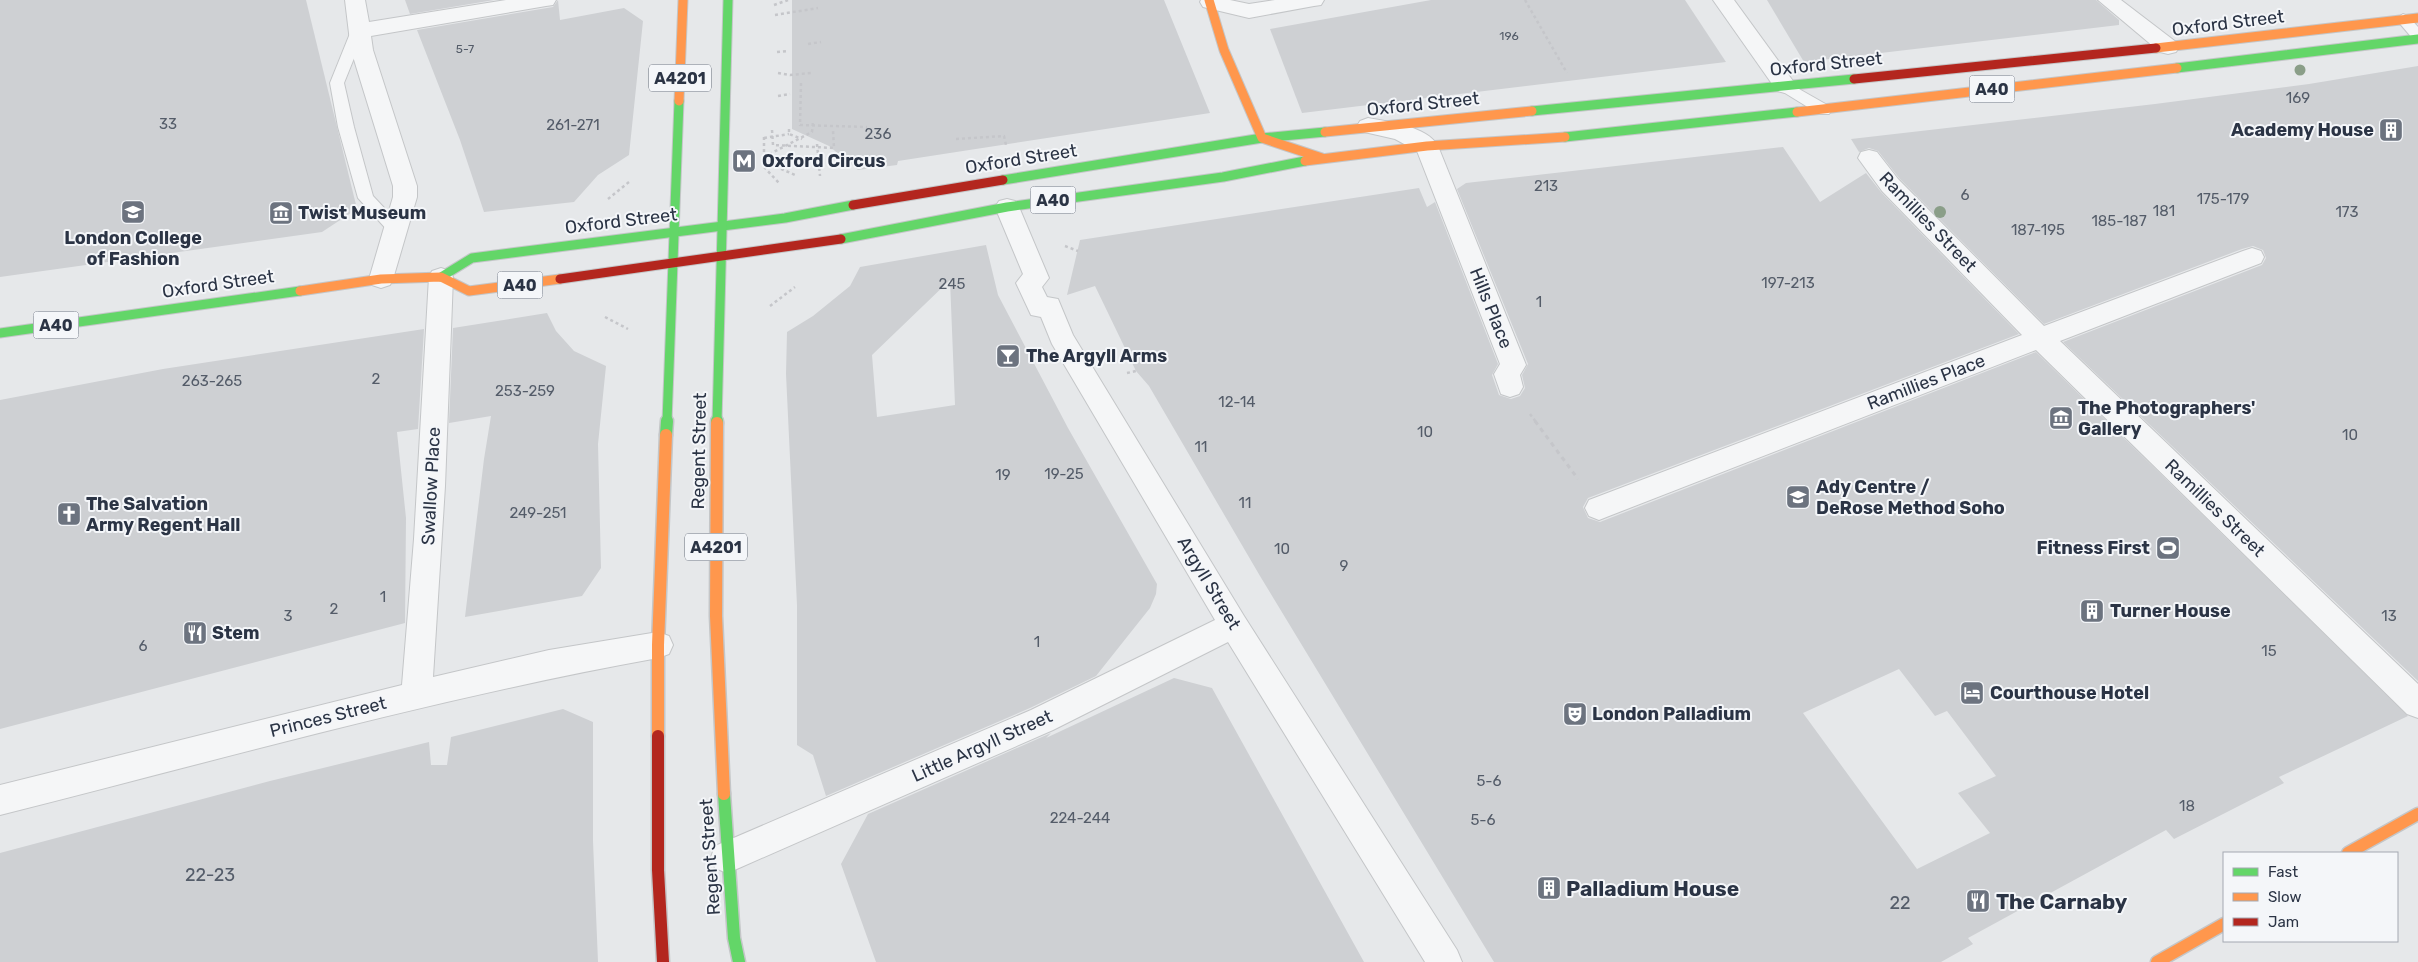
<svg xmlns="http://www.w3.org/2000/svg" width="2418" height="962" viewBox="0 0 2418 962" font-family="Rubik,sans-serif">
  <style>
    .building { fill: #ced0d3; fill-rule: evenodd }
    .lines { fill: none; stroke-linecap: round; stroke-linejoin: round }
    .lane-casing { stroke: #c4c6c8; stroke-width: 2 }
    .street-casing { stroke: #c4c6c8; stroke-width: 2 }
    .fast-far1-casing { stroke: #c4c6c8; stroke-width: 11 }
    .fast-casing { stroke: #c4c6c8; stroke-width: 15 }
    .slow-far1-casing { stroke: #c4c6c8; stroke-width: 11 }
    .slow-casing { stroke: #c4c6c8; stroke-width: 15 }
    .jam-far1-casing { stroke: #c4c6c8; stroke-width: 11 }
    .jam-casing { stroke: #c4c6c8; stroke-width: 15 }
    .path-far1 { stroke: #c5c6ca; stroke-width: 2.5; stroke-dasharray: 3 3; stroke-linecap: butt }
    .path { stroke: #c5c6ca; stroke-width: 3; stroke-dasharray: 4.5 4.5; stroke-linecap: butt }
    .lane { fill: #f5f6f7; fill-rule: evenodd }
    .street { fill: #f5f6f7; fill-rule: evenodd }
    .fast-far1 { stroke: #63d668; stroke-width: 9 }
    .fast { stroke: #63d668; stroke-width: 12 }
    .slow-far1 { stroke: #ff974d; stroke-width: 9 }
    .slow { stroke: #ff974d; stroke-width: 12 }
    .jam-far1 { stroke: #b3261e; stroke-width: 9 }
    .jam { stroke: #b3261e; stroke-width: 12 }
    .tree { fill: #8a9e88 }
    .labels { text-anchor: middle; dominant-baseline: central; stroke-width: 4; stroke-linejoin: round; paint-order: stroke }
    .far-number-label { font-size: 12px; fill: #545c69 }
    .number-label { font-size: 15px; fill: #545c69 }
    .shield { fill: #f4f6f9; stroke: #676e7b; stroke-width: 1 }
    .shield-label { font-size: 16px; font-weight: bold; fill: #2b3445 }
    .street-label { font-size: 18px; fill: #2b3445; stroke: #f4f6f9 }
    .poi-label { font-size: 18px; font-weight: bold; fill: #2b3445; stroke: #f4f6f9; text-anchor: start }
    .near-number-label { font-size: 18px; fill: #545c69 }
    .near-poi-label { font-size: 21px; font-weight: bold; fill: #2b3445; stroke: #f4f6f9; text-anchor: start }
  </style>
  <rect width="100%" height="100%" fill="#e6e8ea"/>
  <g class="building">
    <path d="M0 0H306L357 209 322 232 0 277Z"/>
    <path d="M405 0H494L410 14Z"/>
    <path d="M558 0 560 20 624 8 643 21 629 155 598 175 574 202 484 212 460 140 417 30 553 7Z"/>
    <path d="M792 0H1164L1210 113 898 161 897 165 858 170 829 146 792 129Z"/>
    <path d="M1431 0H1685L1726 62 1302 113 1270 29Z"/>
    <path d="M1767 0H2096L2119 20V25L1804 62Z"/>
    <path d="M2418 66V681L2063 342 2262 265 2266 258 2263 250 2253 246 2242 249 2044 324 1899 178 1878 151 1869 148 1859 152 1851 139 2155 104 2309 84Z"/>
    <path d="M1783 147 1820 202 1866 173 1881 192 2019 334 1588 498 1583 507 1588 518 1600 522 2036 352 2408 716 2279 777 2284 783 2174 839 2166 830 1968 938 1973 944 1941 962H1494L1260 576 1149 386 1136 371 1095 286 1067 295 1080 240 1419 188 1427 207 1435 202 1498 364 1492 375 1499 395 1511 399 1520 396 1525 388 1522 375 1528 364 1457 189 1466 183ZM1899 669 1935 716 1947 711 1996 776 1958 793 1990 833 1917 869 1803 713Z"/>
    <path d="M986 245 998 295 1068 428 1157 584 1156 594 1150 608 1096 676 1030 708 826 796 813 755 797 745V605L786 374 787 332 813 316 850 286 860 267ZM950 280 955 405 877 417 872 355Z"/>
    <path d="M547 313 556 331 574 351 606 366 598 444 601 568 582 596 465 617 484 459 491 416 449 423 453 328Z"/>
    <path d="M424 329 418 429 397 432 406 518 405 623 0 729V400L163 369Z"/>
    <path d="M1174 678 1212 688 1364 962H876L841 864 868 814 1051 733 1046 738Z"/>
    <path d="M563 709 593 722V841L598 962H0V853L270 781 429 742 431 765H447L451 737Z"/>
  </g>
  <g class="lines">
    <defs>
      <g id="lane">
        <path d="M2403 14 2408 16 2418 27V41L2413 39 2396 19Z"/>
        <path d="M358 26 365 31 344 83 354 127 373 196 403 228 401 232H389L358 198 338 127 330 83 351 31Z"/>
        <path d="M1785 81 1829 106 1832 110 1829 114H1819L1780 90 1778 86Z"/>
      </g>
      <g id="street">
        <path d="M345 0H365L369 22 506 0H556L553 5 546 6 371 36 373 50 417 186V197L393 279 390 285 381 288 372 285 369 279 393 197V186L351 50Z"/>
        <path d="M1201 0H1230L1249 4 1275 0H1324L1321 5 1314 6 1249 18 1203 7 1200 2Z"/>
        <path d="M1713 0H1734L1793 81 1796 86 1793 91 1785 93 1777 91Z"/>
        <path d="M2098 0H2121L2176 42 2179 47 2176 52 2168 54 2160 52Z"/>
        <path d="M1368 118C1389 122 1427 126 1438 146L1526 365 1520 375 1523 387 1519 394 1510 397 1501 394 1494 374 1500 364 1417 151 1395 139 1360 131 1357 126 1360 121Z"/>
        <path d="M1869 150 1877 152 1898 179 2044 326 2243 251 2252 248 2261 251 2264 257 2261 263 2060 341 2418 684V718L2407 714 2036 350 1609 516 1599 520 1589 516 1585 508 1589 500 2022 335 1882 191 1858 158 1861 152Z"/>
        <path d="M1007 199 1015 201 1019 207 1049 278 1042 287 1047 297 1058 299 1073 335 1244 616 1457 950 1462 962H1425L1228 642 1053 730 739 868 727 873 715 868 711 857 715 846 1031 710 1215 620 1052 344 1041 317 1031 315 1016 283 1023 274 995 207 999 201Z"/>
        <path d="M441 268 450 271 453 277 445 486 433 677 549 650 658 632 669 636 673 645 669 654 658 658C436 698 218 760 0 815V785L402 685 414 539 429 277 432 271Z"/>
      </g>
      <g id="fast-far1">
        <path d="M2177 68 2418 39"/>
        <path d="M1532 111 1854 79"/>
        <path d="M1565 137 1797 112"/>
        <path d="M1003 180 1262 138 1325 132"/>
        <path d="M841 239 1007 207 1223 177 1305 161"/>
        <path d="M441 277 472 258 785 218 853 205"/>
        <path d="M0 333 300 291"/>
        <path d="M667 422 679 101"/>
        <path d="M717 422 728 0"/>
      </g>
      <g id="fast">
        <path d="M717 423V421"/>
        <path d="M666 435 667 421"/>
        <path d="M724 794 734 938 739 962"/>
      </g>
      <g id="slow-far1">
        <path d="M1209 0 1224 50 1262 138 1322 158"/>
        <path d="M2156 48 2418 18"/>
        <path d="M679 101 683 0"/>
        <path d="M1797 112 2177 68"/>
        <path d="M1325 132 1532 111"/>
        <path d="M1305 161 1427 146 1565 137"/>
        <path d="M300 291 381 279 441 277 469 291 560 279"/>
      </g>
      <g id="slow">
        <path d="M717 423 716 616 724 794"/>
        <path d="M658 736V645L666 435"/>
        <path d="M2348 853 2418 814"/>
        <path d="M2157 962 2224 924"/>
      </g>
      <g id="jam-far1">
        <path d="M1854 79 2156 48"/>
        <path d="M853 205 1003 180"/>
        <path d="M560 279 841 239"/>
      </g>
      <path id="jam" d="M658 736V870L663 962"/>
    </defs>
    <use href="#lane" class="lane-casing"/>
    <use href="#street" class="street-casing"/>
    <use href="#fast-far1" class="fast-far1-casing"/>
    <use href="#fast" class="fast-casing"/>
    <use href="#slow-far1" class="slow-far1-casing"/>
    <use href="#slow" class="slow-casing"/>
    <use href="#jam-far1" class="jam-far1-casing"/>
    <use href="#jam" class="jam-casing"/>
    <g class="path-far1">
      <path d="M1525 0 1567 73"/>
      <path d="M774 5 788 0"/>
      <path d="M775 15 818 8"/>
      <path d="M808 44 821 42"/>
      <path d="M777 52 788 51"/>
      <path d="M778 73 790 75 811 73"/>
      <path d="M801 83 800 125 867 127"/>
      <path d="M778 96 790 94"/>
      <path d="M789 129V134L802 139"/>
      <path d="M772 130 773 145 834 148 833 130"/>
      <path d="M764 137V167L779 183"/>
      <path d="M764 138 789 134"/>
      <path d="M956 139 1004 136 1006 145"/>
      <path d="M817 144 820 176"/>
      <path d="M764 157 812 132 813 122"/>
      <path d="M770 164 795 175"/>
      <path d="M608 199 629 182"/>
      <path d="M1065 246 1078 251"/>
      <path d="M770 306 795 287"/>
      <path d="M605 317 628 329"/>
      <path d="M1127 373 1136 371"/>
      <path d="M1530 414 1536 422"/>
    </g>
    <path class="path" d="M1535 421 1578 479"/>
    <use href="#lane" class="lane"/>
    <use href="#street" class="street"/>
    <use href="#fast-far1" class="fast-far1"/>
    <use href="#fast" class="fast"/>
    <use href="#slow-far1" class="slow-far1"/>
    <use href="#slow" class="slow"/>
    <use href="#jam-far1" class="jam-far1"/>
    <use href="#jam" class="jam"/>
  </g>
  <g class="tree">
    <circle cx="2300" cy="70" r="5.5"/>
    <circle cx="1940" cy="212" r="6"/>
  </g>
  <defs>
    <symbol id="building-square" viewBox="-11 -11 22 22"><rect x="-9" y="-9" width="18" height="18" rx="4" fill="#6c737f" stroke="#f4f6f9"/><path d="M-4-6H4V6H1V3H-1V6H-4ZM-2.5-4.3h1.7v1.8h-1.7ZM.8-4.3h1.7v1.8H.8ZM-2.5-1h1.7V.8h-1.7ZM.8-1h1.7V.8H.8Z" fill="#fff"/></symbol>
    <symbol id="metro-square" viewBox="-11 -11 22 22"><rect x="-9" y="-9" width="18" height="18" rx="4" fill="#6c737f" stroke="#f4f6f9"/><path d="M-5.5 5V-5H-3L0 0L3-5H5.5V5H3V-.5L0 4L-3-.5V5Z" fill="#fff"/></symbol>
    <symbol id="university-square" viewBox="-11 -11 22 22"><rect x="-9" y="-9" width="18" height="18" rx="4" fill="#6c737f" stroke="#f4f6f9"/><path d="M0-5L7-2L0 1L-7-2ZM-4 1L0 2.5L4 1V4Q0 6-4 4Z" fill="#fff"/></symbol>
    <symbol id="museum-square" viewBox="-11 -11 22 22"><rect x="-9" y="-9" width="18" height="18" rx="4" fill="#6c737f" stroke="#f4f6f9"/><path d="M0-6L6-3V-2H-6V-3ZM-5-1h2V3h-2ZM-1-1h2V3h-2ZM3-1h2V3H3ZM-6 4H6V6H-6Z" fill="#fff"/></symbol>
    <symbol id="bar-square" viewBox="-11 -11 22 22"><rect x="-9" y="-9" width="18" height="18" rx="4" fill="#6c737f" stroke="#f4f6f9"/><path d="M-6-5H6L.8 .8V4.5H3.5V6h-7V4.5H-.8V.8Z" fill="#fff"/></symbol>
    <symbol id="church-square" viewBox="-11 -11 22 22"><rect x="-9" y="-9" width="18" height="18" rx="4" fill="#6c737f" stroke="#f4f6f9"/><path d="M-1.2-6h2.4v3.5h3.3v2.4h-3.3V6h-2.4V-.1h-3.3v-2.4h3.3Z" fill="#fff"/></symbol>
    <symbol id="stadium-square" viewBox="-11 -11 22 22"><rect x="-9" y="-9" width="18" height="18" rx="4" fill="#6c737f" stroke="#f4f6f9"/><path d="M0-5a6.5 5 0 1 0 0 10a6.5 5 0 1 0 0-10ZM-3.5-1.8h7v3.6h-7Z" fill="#fff"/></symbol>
    <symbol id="restaurant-square" viewBox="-11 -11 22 22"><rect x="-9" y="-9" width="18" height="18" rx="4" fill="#6c737f" stroke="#f4f6f9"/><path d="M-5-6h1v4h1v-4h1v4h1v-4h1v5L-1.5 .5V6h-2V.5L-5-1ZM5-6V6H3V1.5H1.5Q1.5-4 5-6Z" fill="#fff"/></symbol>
    <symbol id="hotel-square" viewBox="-11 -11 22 22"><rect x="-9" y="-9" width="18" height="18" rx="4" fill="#6c737f" stroke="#f4f6f9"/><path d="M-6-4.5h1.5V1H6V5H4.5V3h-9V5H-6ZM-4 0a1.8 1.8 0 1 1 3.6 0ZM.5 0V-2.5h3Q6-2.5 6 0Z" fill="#fff"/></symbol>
    <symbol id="theatre-square" viewBox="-11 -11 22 22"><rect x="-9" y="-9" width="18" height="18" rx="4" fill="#6c737f" stroke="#f4f6f9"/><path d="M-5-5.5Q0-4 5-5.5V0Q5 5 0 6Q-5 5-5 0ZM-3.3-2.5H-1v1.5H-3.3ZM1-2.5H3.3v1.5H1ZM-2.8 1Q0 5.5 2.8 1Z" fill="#fff"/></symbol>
  </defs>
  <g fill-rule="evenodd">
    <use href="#building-square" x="2377" y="116" width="28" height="28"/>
    <use href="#metro-square" x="730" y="147" width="28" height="28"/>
    <use href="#university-square" x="119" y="198" width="28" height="28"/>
    <use href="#museum-square" x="267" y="199" width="28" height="28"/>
    <use href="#bar-square" x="994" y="342" width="28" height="28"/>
    <use href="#museum-square" x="2047" y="404" width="28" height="28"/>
    <use href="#university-square" x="1784" y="483" width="28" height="28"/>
    <use href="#church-square" x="55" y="500" width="28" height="28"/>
    <use href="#stadium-square" x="2154" y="534" width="28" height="28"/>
    <use href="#building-square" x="2078" y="597" width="28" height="28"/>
    <use href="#restaurant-square" x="181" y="619" width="28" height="28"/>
    <use href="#hotel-square" x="1958" y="679" width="28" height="28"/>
    <use href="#theatre-square" x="1561" y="700" width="28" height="28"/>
    <use href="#building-square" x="1535" y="874" width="28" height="28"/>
    <use href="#restaurant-square" x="1964" y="887" width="28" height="28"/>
  </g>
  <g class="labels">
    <g class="far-number-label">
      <text x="1509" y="36">196</text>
      <text x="465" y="49">5-7</text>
    </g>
    <g class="number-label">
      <text x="2298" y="98">169</text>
      <text x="168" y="124">33</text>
      <text x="573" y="125">261-271</text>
      <text x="878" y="134">236</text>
      <text x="1546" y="186">213</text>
      <text x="1965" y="195">6</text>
      <text x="2223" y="199">175-179</text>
      <text x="2164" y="211">181</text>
      <text x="2347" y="212">173</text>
      <text x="2119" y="221">185-187</text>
      <text x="2038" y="230">187-195</text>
      <text x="1788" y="283">197-213</text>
      <text x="952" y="284">245</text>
      <text x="1539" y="302">1</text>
      <text x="376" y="379">2</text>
      <text x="212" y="381">263-265</text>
      <text x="525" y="391">253-259</text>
      <text x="1237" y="402">12-14</text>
      <text x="1425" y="432">10</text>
      <text x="2350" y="435">10</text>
      <text x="1201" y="447">11</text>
      <text x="1064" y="474">19-25</text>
      <text x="1003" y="475">19</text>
      <text x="1245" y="503">11</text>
      <text x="538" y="513">249-251</text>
      <text x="1282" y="549">10</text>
      <text x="1344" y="566">9</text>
      <text x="383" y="597">1</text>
      <text x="334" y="609">2</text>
      <text x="288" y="616">3</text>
      <text x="2389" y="616">13</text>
      <text x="1037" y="642">1</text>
      <text x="143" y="646">6</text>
      <text x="2269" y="651">15</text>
      <text x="1489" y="781">5-6</text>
      <text x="2187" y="806">18</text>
      <text x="1080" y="818">224-244</text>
      <text x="1483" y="820">5-6</text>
    </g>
    <g class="shield">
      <rect x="649" y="64.5" width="62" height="27" rx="4"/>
      <rect x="1969.5" y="75.5" width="45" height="27" rx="4"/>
      <rect x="1030.5" y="186.5" width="45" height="27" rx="4"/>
      <rect x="497.5" y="271.5" width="45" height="27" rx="4"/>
      <rect x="33.5" y="311.5" width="45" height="27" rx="4"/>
      <rect x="685" y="533.5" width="62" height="27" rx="4"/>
    </g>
    <g class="shield-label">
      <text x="680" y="78">A4201</text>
      <text x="1992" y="89">A40</text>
      <text x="1053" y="200">A40</text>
      <text x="520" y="285">A40</text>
      <text x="56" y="325">A40</text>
      <text x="716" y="547">A4201</text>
    </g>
    <g class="street-label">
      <text transform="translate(2228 23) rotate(-7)">Oxford Street</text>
      <text transform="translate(1826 64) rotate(-6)">Oxford Street</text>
      <text transform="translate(1423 104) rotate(-6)">Oxford Street</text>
      <text transform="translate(1021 159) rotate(-9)">Oxford Street</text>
      <text transform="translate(621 221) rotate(-7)">Oxford Street</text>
      <text transform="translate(1928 222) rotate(46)">Ramillies Street</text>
      <text transform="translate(218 284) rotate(-8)">Oxford Street</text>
      <text transform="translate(1491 308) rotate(68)">Hills Place</text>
      <text transform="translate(1926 382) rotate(-21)">Ramillies Place</text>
      <text transform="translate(699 451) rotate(-89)">Regent Street</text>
      <text transform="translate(431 486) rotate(-87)">Swallow Place</text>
      <text transform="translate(2215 508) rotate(44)">Ramillies Street</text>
      <text transform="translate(1209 583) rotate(59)">Argyll Street</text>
      <text transform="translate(328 717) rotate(-14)">Princes Street</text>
      <text transform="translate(982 746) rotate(-24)">Little Argyll Street</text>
      <text transform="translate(710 857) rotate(-94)">Regent Street</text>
    </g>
    <g class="poi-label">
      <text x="2374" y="130" text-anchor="end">Academy House</text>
      <text x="762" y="161">Oxford Circus</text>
      <text x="298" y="213">Twist Museum</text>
      <text x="133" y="238" text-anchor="middle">London College<tspan x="133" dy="21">of Fashion</tspan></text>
      <text x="1026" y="356">The Argyll Arms</text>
      <text x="2078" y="408">The Photographers'<tspan x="2078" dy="21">Gallery</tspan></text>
      <text x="1816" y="487">Ady Centre /<tspan x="1816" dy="21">DeRose Method Soho</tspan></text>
      <text x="86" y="504">The Salvation<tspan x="86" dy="21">Army Regent Hall</tspan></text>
      <text x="2150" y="548" text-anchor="end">Fitness First</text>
      <text x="2110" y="611">Turner House</text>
      <text x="212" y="633">Stem</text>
      <text x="1990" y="693">Courthouse Hotel</text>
      <text x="1592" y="714">London Palladium</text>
    </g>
    <g class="near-number-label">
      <text x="210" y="875">22-23</text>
      <text x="1900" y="903">22</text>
    </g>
    <g class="near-poi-label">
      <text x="1566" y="888">Palladium House</text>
      <text x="1996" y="901">The Carnaby</text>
    </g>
  </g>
  <rect x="2223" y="852" width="175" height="90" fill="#f4f6f9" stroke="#a4a8b1"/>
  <rect x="2233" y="868" width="25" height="8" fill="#63d668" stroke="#a4a8b1"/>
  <text x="2268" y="877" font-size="15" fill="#2b3445">Fast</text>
  <rect x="2233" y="893" width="25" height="8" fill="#ff974d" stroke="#a4a8b1"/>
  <text x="2268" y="902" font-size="15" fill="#2b3445">Slow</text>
  <rect x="2233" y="918" width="25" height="8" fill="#b3261e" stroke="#a4a8b1"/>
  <text x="2268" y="927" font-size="15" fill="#2b3445">Jam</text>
</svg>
